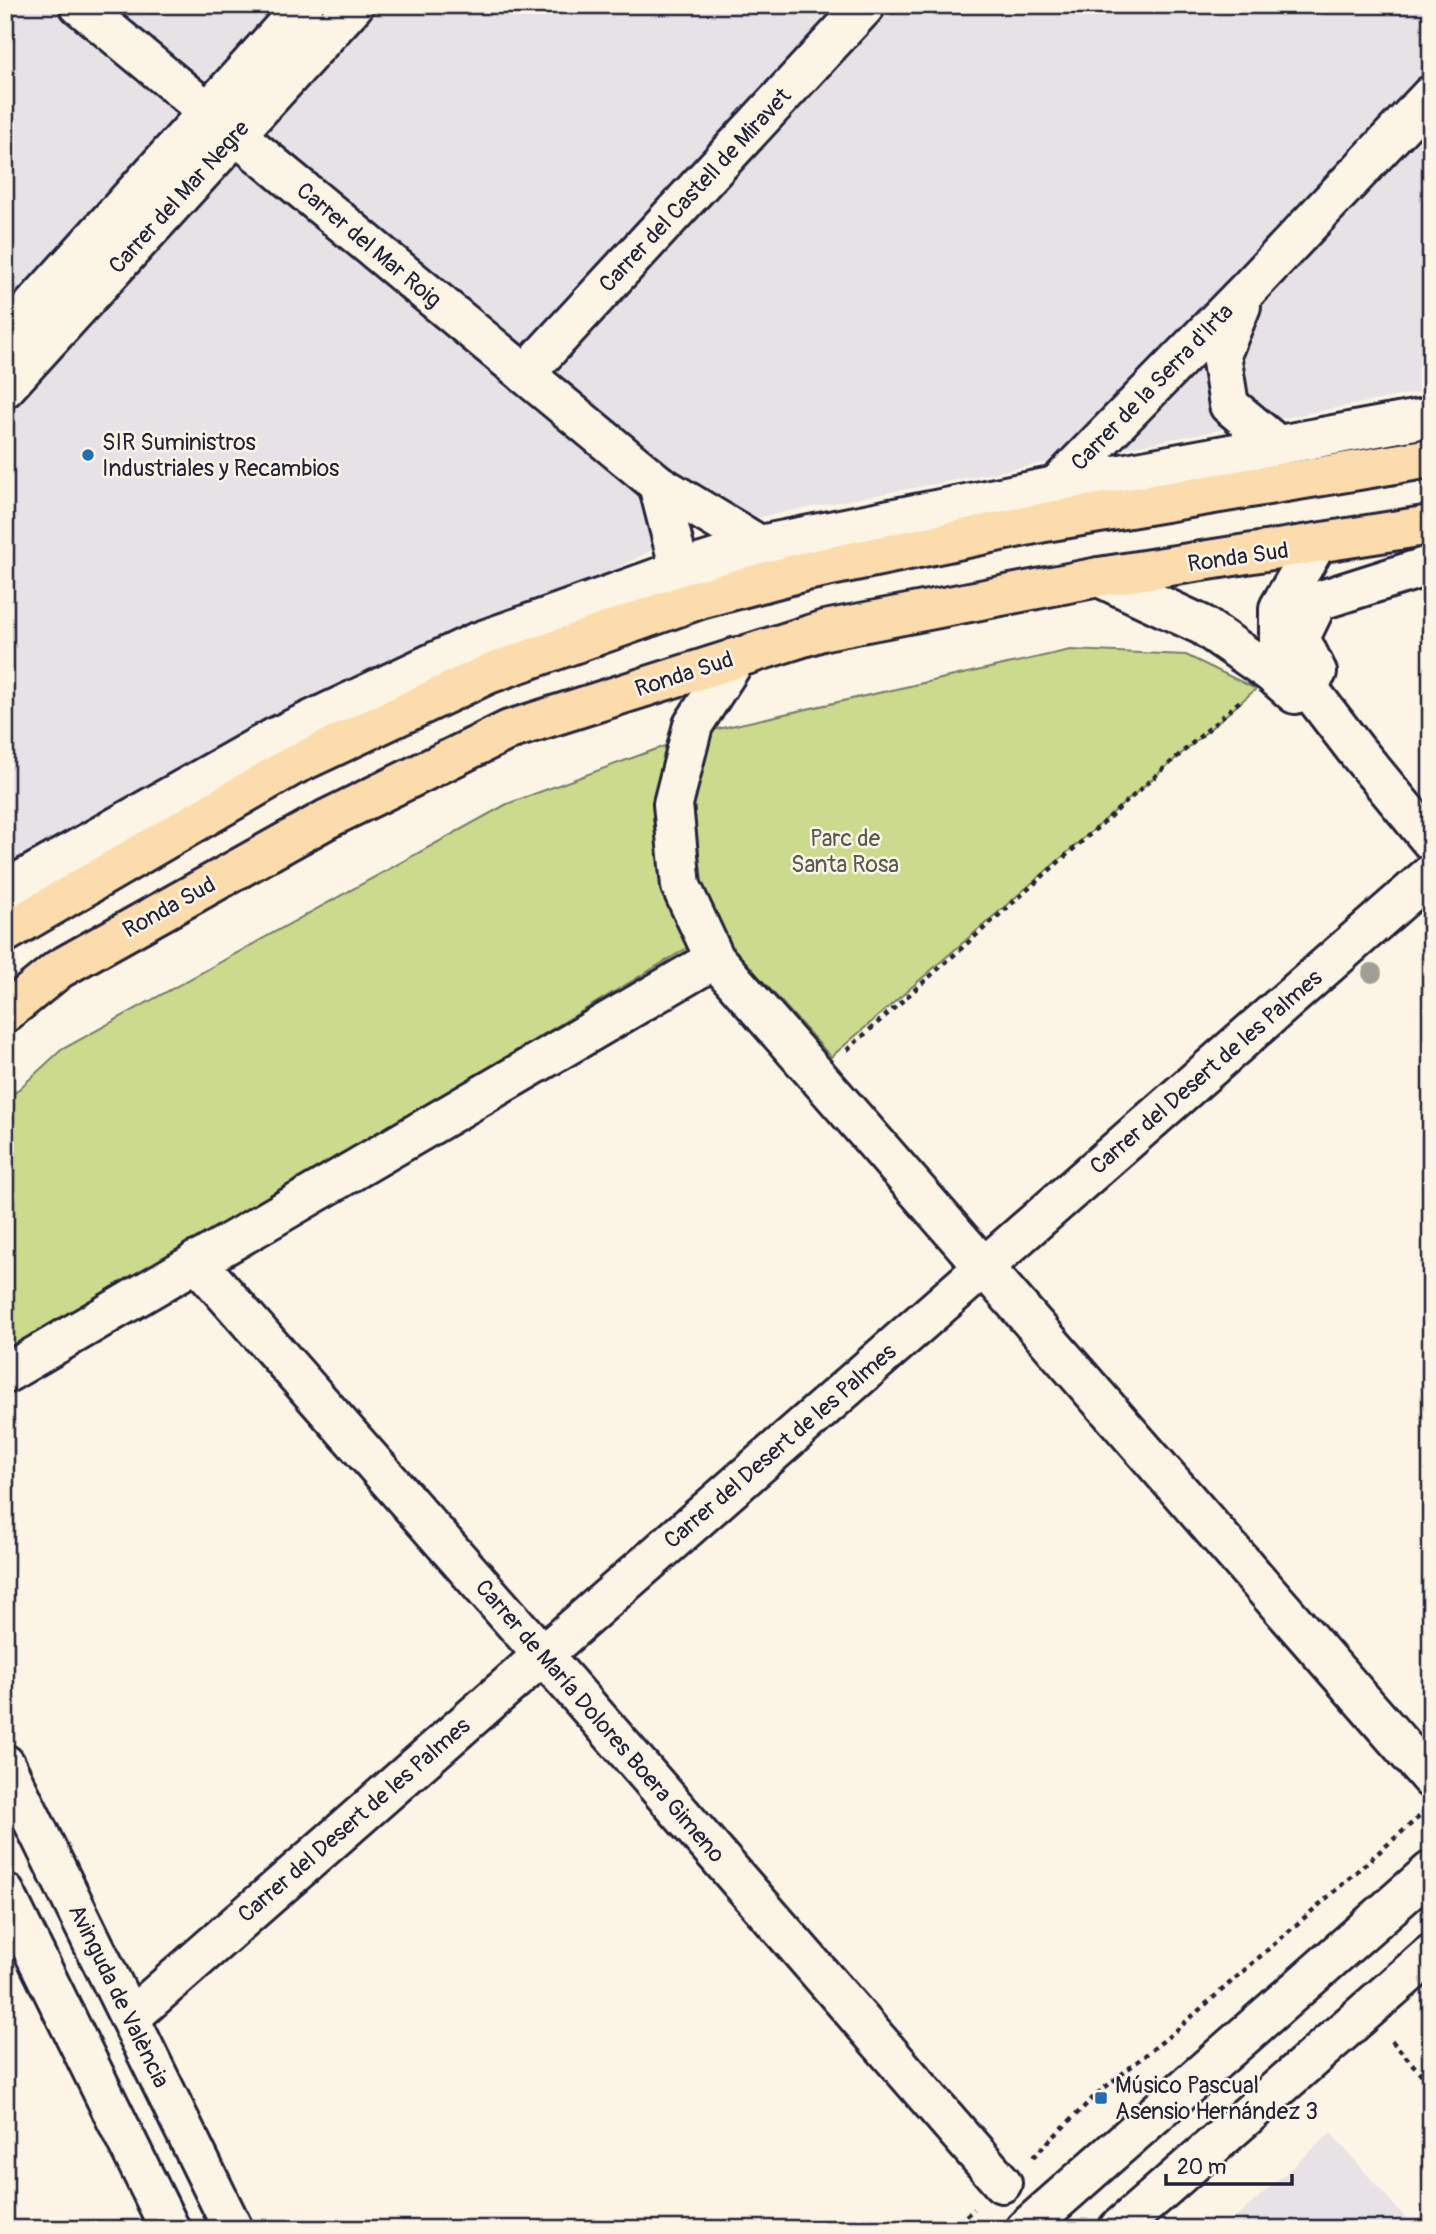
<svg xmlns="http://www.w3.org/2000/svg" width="1436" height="2234" viewBox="0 0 1436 2234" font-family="Pangolin,sans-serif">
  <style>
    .built { fill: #e7e2e6 }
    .green { fill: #ccda8e; stroke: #777e64; stroke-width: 2 }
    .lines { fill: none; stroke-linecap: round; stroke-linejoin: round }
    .street-casing { stroke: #22223b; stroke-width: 44 }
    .secondary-casing { stroke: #22223b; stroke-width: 44 }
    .primary-casing { stroke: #22223b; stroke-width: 44 }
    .path { stroke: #22223b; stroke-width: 4.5; stroke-dasharray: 5 5; stroke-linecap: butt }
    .street { stroke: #fcf5e5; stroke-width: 38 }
    .secondary { stroke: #fcf5e5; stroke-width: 38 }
    .primary { stroke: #fcdcac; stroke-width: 38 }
    .tree { fill: #a09f95 }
    .poi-dot { fill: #1f6fb2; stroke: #fcf5e5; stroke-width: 2.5 }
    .labels { text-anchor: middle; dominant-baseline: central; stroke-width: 5; stroke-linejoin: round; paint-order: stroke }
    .street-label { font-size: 23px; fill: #22223b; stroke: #fcf5e5 }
    .poi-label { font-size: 23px; fill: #22223b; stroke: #fcf5e5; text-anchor: start }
    .park-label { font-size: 23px; fill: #555954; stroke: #fcf5e5 }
  </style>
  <rect width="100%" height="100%" fill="#fcf5e5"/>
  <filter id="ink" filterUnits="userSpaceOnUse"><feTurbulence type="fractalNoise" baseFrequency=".0143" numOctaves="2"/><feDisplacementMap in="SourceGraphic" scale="14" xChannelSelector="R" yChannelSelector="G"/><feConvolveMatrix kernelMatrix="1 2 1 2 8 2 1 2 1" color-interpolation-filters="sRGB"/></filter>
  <g filter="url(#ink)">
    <g class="built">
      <path d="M5 5H1431V390L691 530 5 883Z"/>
      <path d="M1331 2133 1415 2229H1223Z"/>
    </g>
    <path class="green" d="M1070 650 1186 655 1256 689 831 1057 717 930 5 1358V1102L61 1050 507 804 700 733Z"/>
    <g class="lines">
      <defs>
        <g id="street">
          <path d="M79 5 658 484 774 554"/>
          <path d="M1241 306 1221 355 1229 405 1276 444"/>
          <path d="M5 337 304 5"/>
          <path d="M525 374 866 5"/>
          <path d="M5 388 354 5"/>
          <path d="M658 484 680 570"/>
          <path d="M1056 486 1249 288 1431 95"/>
          <path d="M737 657 693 725 673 804 681 886 715 959 1431 1779"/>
          <path d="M5 893 10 887 274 738 475 643 680 570 760 545 1056 486 1431 417"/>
          <path d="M196 1261 577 1694 1002 2183"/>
          <path d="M5 1374 715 959"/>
          <path d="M130 2018 1431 874"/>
        </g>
        <g id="secondary">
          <path d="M1316 545 1279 608V650L1355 749 1431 841"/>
          <path d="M1099 577 1202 625 1271 673 1295 694"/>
          <path d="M1317 672 1300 638 1318 601 1431 565"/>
          <path d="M5 1764 233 2229"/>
          <path d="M5 1893 170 2229"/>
          <path d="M1025 2229 1431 1871"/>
          <path d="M1118 2229 1431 1954"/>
        </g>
        <g id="primary">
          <path d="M5 933 292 766 488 674 700 599 802 572 1045 522 1431 458"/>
          <path d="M5 1013 59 969 327 819 509 730 825 630 1099 577 1431 525"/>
        </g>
      </defs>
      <use href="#street" class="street-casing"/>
      <use href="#secondary" class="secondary-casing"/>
      <use href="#primary" class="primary-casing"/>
      <g class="path">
        <path d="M847 1050 1240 701"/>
        <path d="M1392 2041 1431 2085"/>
        <path d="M1033 2157 1098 2093 1173 2033 1420 1816"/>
        <path d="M951 2229 974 2209"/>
      </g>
      <use href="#street" class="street"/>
      <use href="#secondary" class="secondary"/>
      <use href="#primary" class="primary"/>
    </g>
    <circle class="tree" cx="1372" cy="973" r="10"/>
  </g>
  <g class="poi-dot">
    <circle cx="88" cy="455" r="7"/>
    <rect x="1094" y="2091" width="14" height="14" rx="3.5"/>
  </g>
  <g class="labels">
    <g class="street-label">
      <text transform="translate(695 190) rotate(-47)">Carrer del Castell de Miravet</text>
      <text transform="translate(179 197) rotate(-48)">Carrer del Mar Negre</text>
      <text transform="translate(369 245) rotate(40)">Carrer del Mar Roig</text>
      <text transform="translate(1152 387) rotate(-46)">Carrer de la Serra d'Irta</text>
      <text transform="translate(1238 557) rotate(-8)">Ronda Sud</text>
      <text transform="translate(684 674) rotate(-18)">Ronda Sud</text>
      <text transform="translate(169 907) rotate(-29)">Ronda Sud</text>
      <text transform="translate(1206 1072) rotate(-41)">Carrer del Desert de les Palmes</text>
      <text transform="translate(780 1446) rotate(-41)">Carrer del Desert de les Palmes</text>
      <text transform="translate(600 1721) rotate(49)">Carrer de María Dolores Boera Gimeno</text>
      <text transform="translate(354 1820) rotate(-41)">Carrer del Desert de les Palmes</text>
      <text transform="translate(119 1996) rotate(64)">Avinguda de València</text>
    </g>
    <g class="poi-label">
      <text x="102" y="442">SIR Suministros<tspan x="102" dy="26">Industriales y Recambios</tspan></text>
      <text x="1115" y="2085">Músico Pascual<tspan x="1115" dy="26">Asensio Hernández 3</tspan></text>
    </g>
    <g class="park-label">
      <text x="845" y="838">Parc de<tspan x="845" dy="26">Santa Rosa</tspan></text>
    </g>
  </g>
  <rect width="1436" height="2234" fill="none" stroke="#fcf5e5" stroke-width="28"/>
  <rect x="14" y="14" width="1408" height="2206" fill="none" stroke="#22223b" stroke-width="2.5" filter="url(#ink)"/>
  <path d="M1166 2174v10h126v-10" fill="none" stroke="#22223b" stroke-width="3.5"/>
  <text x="1177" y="2174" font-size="21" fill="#22223b" stroke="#fcf5e5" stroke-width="5" paint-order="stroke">20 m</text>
</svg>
